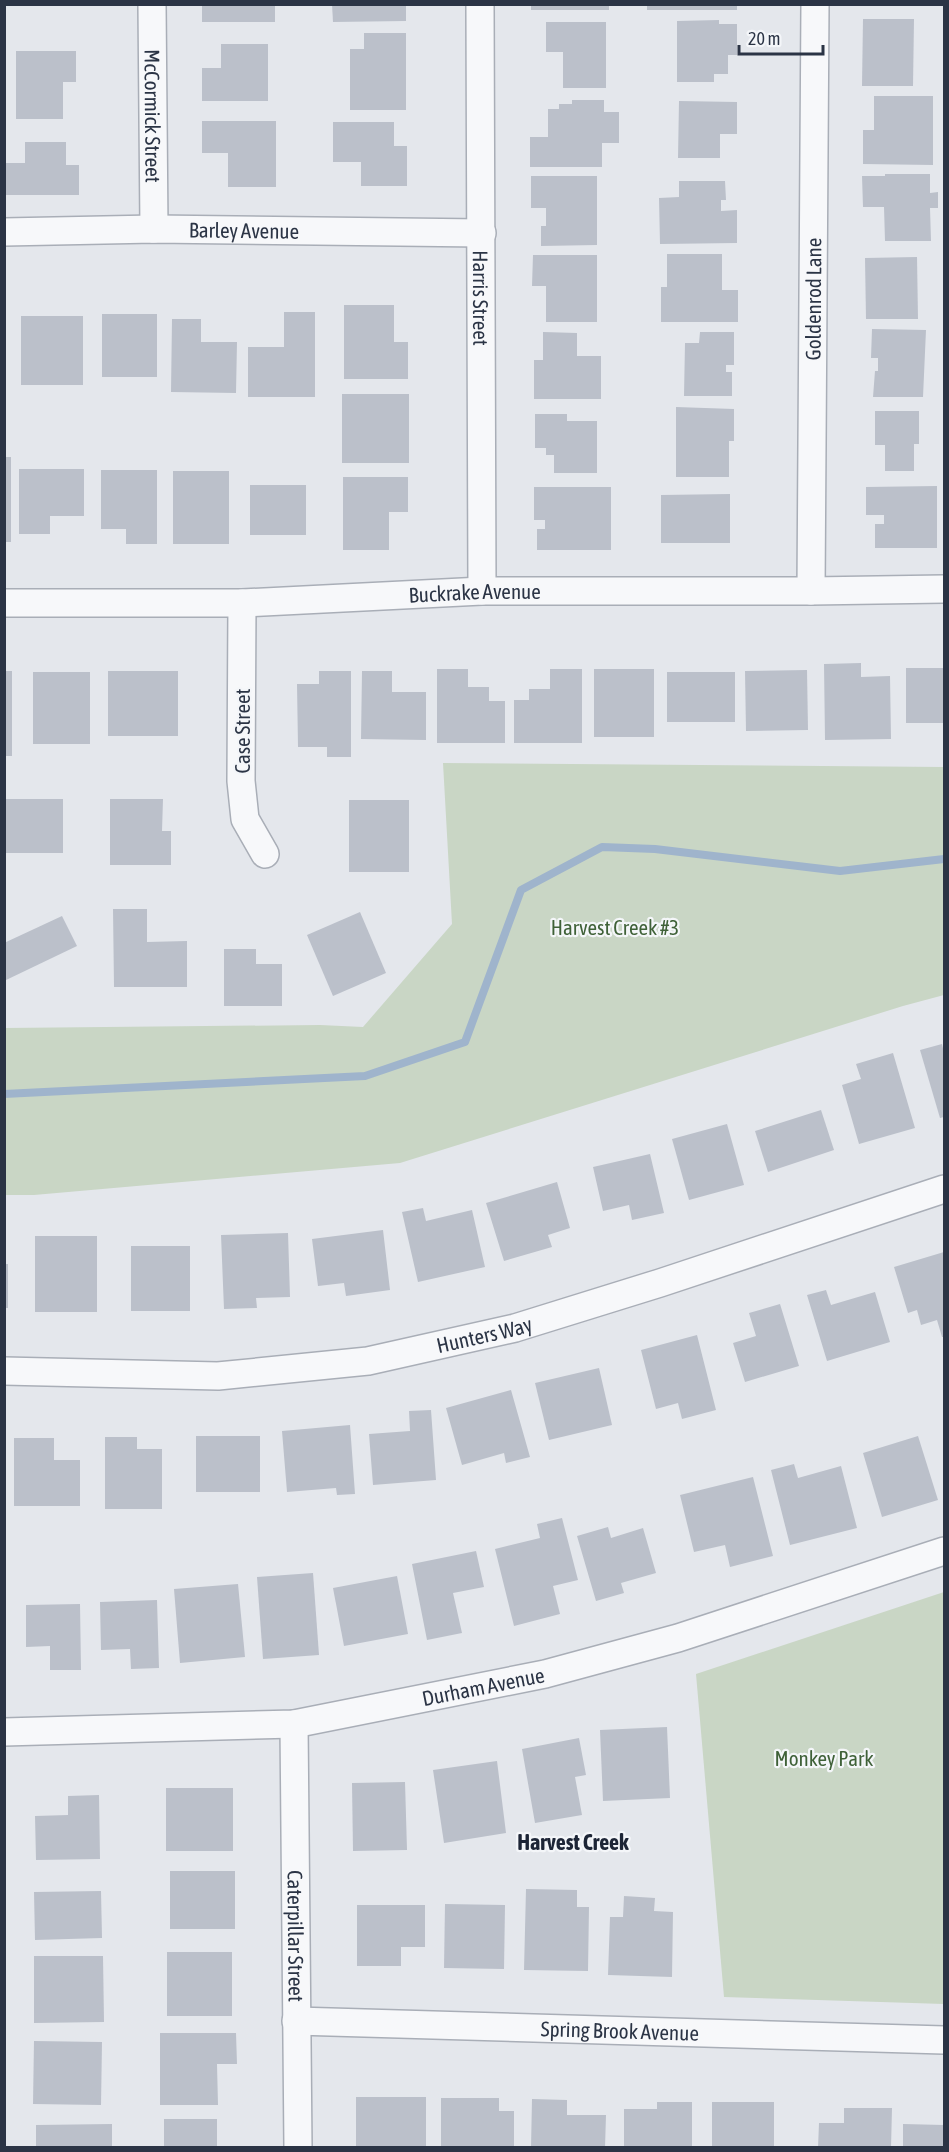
<svg xmlns="http://www.w3.org/2000/svg" width="949" height="2152" viewBox="0 0 949 2152" font-family="'Asap Condensed',sans-serif">
  <style>
    .green { fill: #c9d6c5 }
    .lines { fill: none; stroke-linecap: round; stroke-linejoin: round }
    .stream { stroke: #9fb4cc; stroke-width: 8 }
    .building { fill: #bbc0ca }
    .street-casing { stroke: #a9aeb7; stroke-width: 30 }
    .street { stroke: #f7f8fa; stroke-width: 27 }
    .labels { text-anchor: middle; dominant-baseline: central; stroke-width: 4.5; stroke-linejoin: round; paint-order: stroke }
    .street-label { font-size: 21px; fill: #2b3445; stroke: #f4f6f9 }
    .park-label { font-size: 21px; fill: #3f6138; stroke: #f4f6f9 }
    .neighbourhood-label { font-size: 22px; font-weight: bold; fill: #1d2536; stroke: #f4f6f9 }
  </style>
  <rect width="100%" height="100%" fill="#e4e7ec"/>
  <g class="green">
    <path d="M443 763 944 767V995L903 1006 400 1163 34 1195H5V1028L320 1025 363 1027 452 924Z"/>
    <path d="M944 1592V2004L724 1997 696 1674Z"/>
  </g>
  <g class="lines">
    <path class="stream" d="M4 1094 365 1076 465 1042 521 890 602 847 655 849 840 871 944 859"/>
  </g>
  <g class="building">
    <rect x="202" y="4" width="73" height="18"/>
    <path d="M332 4H406V21L333 22Z"/>
    <rect x="647" y="4" width="90" height="6"/>
    <rect x="531" y="5" width="78" height="5"/>
    <path d="M863 19H914L913 86H862Z"/>
    <path d="M719 20V24H737V55H728V74H714V82H677V21Z"/>
    <path d="M546 22H606V88H563V52H546Z"/>
    <path d="M364 33H406V110H350V49H364Z"/>
    <path d="M221 44H268V101H202V68H221Z"/>
    <path d="M16 51H76V82H63V119H16Z"/>
    <path d="M874 96H933V165L863 164V130H874Z"/>
    <path d="M572 100H604V112H619V143H602V167H530V137H548V109H559V104H572Z"/>
    <path d="M679 101 737 102V134H720V158H678Z"/>
    <path d="M202 121H276V187H228V153H202Z"/>
    <path d="M333 122H394V146H407V186H361V162H333Z"/>
    <path d="M25 142H66V165H79V195H4V163H25Z"/>
    <path d="M885 174H930V193L938 192V208H930L931 241H885L884 207H863L862 176H885Z"/>
    <path d="M531 176H597V245L541 246V226H546V208H531Z"/>
    <path d="M679 181H725L726 200H721V211L737 210V243L660 244 659 198 679 197Z"/>
    <path d="M667 254H722V290H738V322H661V287H667Z"/>
    <path d="M533 255H597V322H546V286H532Z"/>
    <path d="M917 257 918 319H866L865 258Z"/>
    <path d="M344 305H394V342H408V379H344Z"/>
    <path d="M284 312H315V397H248V347H284Z"/>
    <rect x="102" y="314" width="55" height="63"/>
    <rect x="21" y="316" width="62" height="69"/>
    <path d="M172 319H201V342H237L236 393 171 392Z"/>
    <path d="M872 329 926 330 923 397H873L875 371H878V358H871Z"/>
    <path d="M543 332 577 333V356H601V399H534V360H543Z"/>
    <path d="M700 332H734V365H726V372H732V396H684L685 343H699Z"/>
    <rect x="342" y="394" width="67" height="69"/>
    <path d="M676 407 734 409V441H729V477H676Z"/>
    <path d="M875 411H919V444H914V471H885V445H875Z"/>
    <path d="M535 414H567V421H597V473H554V455H546V448H535Z"/>
    <rect x="5" y="457" width="6" height="85"/>
    <path d="M19 469H84V516H50V534H19Z"/>
    <path d="M101 470H157V544H126V529H101Z"/>
    <rect x="173" y="471" width="56" height="73"/>
    <path d="M343 477H408V512H389V550H343Z"/>
    <rect x="250" y="485" width="56" height="50"/>
    <path d="M937 486V548H875V524H884V515H866V487Z"/>
    <path d="M534 487H611V550H537V529H545V520H534Z"/>
    <path d="M730 494V543H661V495Z"/>
    <path d="M861 663V677L890 676 891 739 825 740 824 664Z"/>
    <rect x="906" y="668" width="38" height="55"/>
    <path d="M437 669H468V687H489V701H505V743H437Z"/>
    <path d="M550 669H582V743H514V700H529V689H550Z"/>
    <rect x="594" y="669" width="60" height="68"/>
    <path d="M807 670 808 730 746 731 745 671Z"/>
    <rect x="4" y="671" width="8" height="85"/>
    <rect x="108" y="671" width="70" height="65"/>
    <path d="M319 671H351V757H327V747H298L297 684H319Z"/>
    <path d="M362 671H392V692H426V740L361 739Z"/>
    <rect x="33" y="672" width="57" height="72"/>
    <rect x="667" y="672" width="68" height="50"/>
    <rect x="4" y="799" width="59" height="54"/>
    <path d="M110 799H163L162 831H171V865H110Z"/>
    <rect x="349" y="800" width="60" height="72"/>
    <path d="M113 909H147V942L187 941V987H114Z"/>
    <path d="M360 912 386 973 333 996 307 935Z"/>
    <path d="M62 916 77 946 4 981V943Z"/>
    <path d="M224 949H256V964H282V1006H224Z"/>
    <path d="M942 1044 944 1053V1117L940 1118 920 1050Z"/>
    <path d="M893 1053 915 1128 859 1144 842 1085 861 1079 856 1064Z"/>
    <path d="M821 1110 834 1150 768 1172 755 1131Z"/>
    <path d="M727 1124 744 1185 689 1200 672 1139Z"/>
    <path d="M650 1154 664 1213 632 1220 629 1205 603 1211 593 1167Z"/>
    <path d="M557 1182 570 1228 548 1235 552 1247 504 1261 486 1203Z"/>
    <path d="M423 1208 426 1221 472 1210 485 1267 418 1282 402 1212Z"/>
    <path d="M383 1230 390 1290 346 1296 344 1283 318 1286 312 1239Z"/>
    <path d="M288 1233 290 1297 256 1298 257 1308 224 1309 221 1235Z"/>
    <rect x="35" y="1236" width="62" height="76"/>
    <rect x="131" y="1246" width="59" height="65"/>
    <path d="M944 1252V1337H942L937 1320 921 1325 917 1310 908 1313 894 1267Z"/>
    <rect x="4" y="1264" width="4" height="44"/>
    <path d="M826 1290 831 1305 875 1292 890 1342 827 1361 807 1295Z"/>
    <path d="M780 1304 799 1366 745 1382 733 1343 756 1336 749 1313Z"/>
    <path d="M697 1335 716 1410 682 1419 678 1403 656 1409 641 1350Z"/>
    <path d="M599 1368 612 1425 549 1440 535 1383Z"/>
    <path d="M511 1390 530 1457 506 1463 504 1453 462 1465 446 1408Z"/>
    <path d="M431 1410 436 1480 373 1485 369 1434 410 1431 409 1411Z"/>
    <path d="M350 1425 355 1494 337 1495 336 1488 287 1492 282 1431Z"/>
    <rect x="196" y="1436" width="64" height="56"/>
    <path d="M918 1436 938 1500 882 1517 863 1453Z"/>
    <path d="M105 1437H137V1449H162V1509H105Z"/>
    <path d="M14 1438H54V1460H80V1506H14Z"/>
    <path d="M794 1464 798 1478 841 1466 857 1528 790 1545 771 1470Z"/>
    <path d="M753 1477 773 1556 730 1567 725 1545 694 1552 680 1495Z"/>
    <path d="M562 1518 578 1580 553 1586 560 1614 514 1626 495 1549 540 1538 537 1524Z"/>
    <path d="M608 1527 611 1538 643 1528 656 1573 621 1583 624 1593 596 1601 577 1536Z"/>
    <path d="M476 1551 484 1587 453 1593 462 1633 427 1640 412 1564Z"/>
    <path d="M313 1573 319 1655 263 1659 257 1577Z"/>
    <path d="M397 1576 408 1634 344 1646 333 1588Z"/>
    <path d="M238 1584 245 1657 180 1663 174 1589Z"/>
    <path d="M157 1600 159 1668 131 1669 130 1649 101 1650 100 1602Z"/>
    <path d="M80 1604 81 1670H50V1646L26 1647V1605Z"/>
    <path d="M667 1727 670 1798 603 1801 600 1730Z"/>
    <path d="M579 1738 586 1775 575 1777 582 1815 535 1823 522 1749Z"/>
    <path d="M497 1761 506 1833 444 1843 433 1770Z"/>
    <path d="M405 1782 407 1850 353 1851 352 1783Z"/>
    <rect x="166" y="1788" width="67" height="63"/>
    <path d="M99 1795 100 1859 36 1860 35 1816 68 1815V1796Z"/>
    <rect x="170" y="1871" width="65" height="58"/>
    <path d="M526 1889 577 1890V1907H589L588 1971 524 1970Z"/>
    <path d="M101 1891 102 1938 35 1940 34 1892Z"/>
    <path d="M624 1896 655 1898 654 1911 673 1912 672 1977 608 1975 610 1917H623Z"/>
    <path d="M445 1904 505 1905 504 1969 444 1968Z"/>
    <path d="M357 1905H425V1947H401V1966H357Z"/>
    <rect x="167" y="1952" width="65" height="64"/>
    <path d="M34 1956H103L104 2022 34 2023Z"/>
    <path d="M160 2033H236L237 2064H217L218 2105H160Z"/>
    <path d="M34 2041 102 2042 101 2105 33 2104Z"/>
    <rect x="356" y="2097" width="70" height="51"/>
    <path d="M441 2098H499V2111H514V2148H441Z"/>
    <path d="M532 2099 567 2100V2115H606L605 2148H531Z"/>
    <path d="M657 2102H692V2148H624V2109H657Z"/>
    <rect x="712" y="2102" width="62" height="46"/>
    <path d="M844 2108H892L891 2148H818L819 2123H844Z"/>
    <rect x="164" y="2119" width="53" height="29"/>
    <path d="M112 2124V2148H36V2125Z"/>
    <path d="M903 2124 944 2125V2148H903Z"/>
  </g>
  <g class="lines">
    <defs>
      <g id="street">
        <path id="s1" d="M152 4 154 229"/>
        <path id="s2" d="M480 4 482 591"/>
        <path id="s3" d="M4 232 154 229 482 233"/>
        <path id="s4" d="M811 591 815 4"/>
        <path id="s5" d="M4 603H242L482 591H811L944 589"/>
        <path d="M242 603 241 781 245 819 265 854"/>
        <path id="s6" d="M4 1371 218 1376 368 1361 515 1328 660 1283 944 1189"/>
        <path id="s7" d="M294 1724 298 2148"/>
        <path id="s8" d="M4 1732 294 1724 545 1674 678 1638 944 1551"/>
        <path id="s9" d="M296 2021 944 2040"/>
      </g>
    </defs>
    <use href="#street" class="street-casing"/>
    <use href="#street" class="street"/>
  </g>
  <g class="labels">
    <g class="street-label">
      <text stroke="none"><textPath href="#s1" startOffset="112">McCormick Street</textPath></text>
      <text stroke="none"><textPath href="#s3" startOffset="240">Barley Avenue</textPath></text>
      <text stroke="none"><textPath href="#s2" startOffset="294">Harris Street</textPath></text>
      <text stroke="none"><textPath href="#s4" startOffset="292">Goldenrod Lane</textPath></text>
      <text stroke="none"><textPath href="#s5" startOffset="471">Buckrake Avenue</textPath></text>
      <text transform="translate(242 731) rotate(-90)">Case Street</text>
      <text stroke="none"><textPath href="#s6" startOffset="484">Hunters Way</textPath></text>
      <text stroke="none"><textPath href="#s8" startOffset="483">Durham Avenue</textPath></text>
      <text stroke="none"><textPath href="#s7" startOffset="212">Caterpillar Street</textPath></text>
      <text stroke="none"><textPath href="#s9" startOffset="324">Spring Brook Avenue</textPath></text>
    </g>
    <g class="park-label">
      <text x="615" y="927">Harvest Creek #3</text>
      <text x="824" y="1758">Monkey Park</text>
    </g>
    <g class="neighbourhood-label">
      <text x="573" y="1842">Harvest Creek</text>
    </g>
  </g>
  <rect width="949" height="2152" fill="none" stroke="#2b3445" stroke-width="12"/>
  <path d="M739 45v9h84v-9" fill="none" stroke="#2b3445" stroke-width="3"/>
  <text x="748" y="45" font-size="18" fill="#2b3445" stroke="#f4f6f9" stroke-width="4.5" paint-order="stroke">20 m</text>
</svg>
